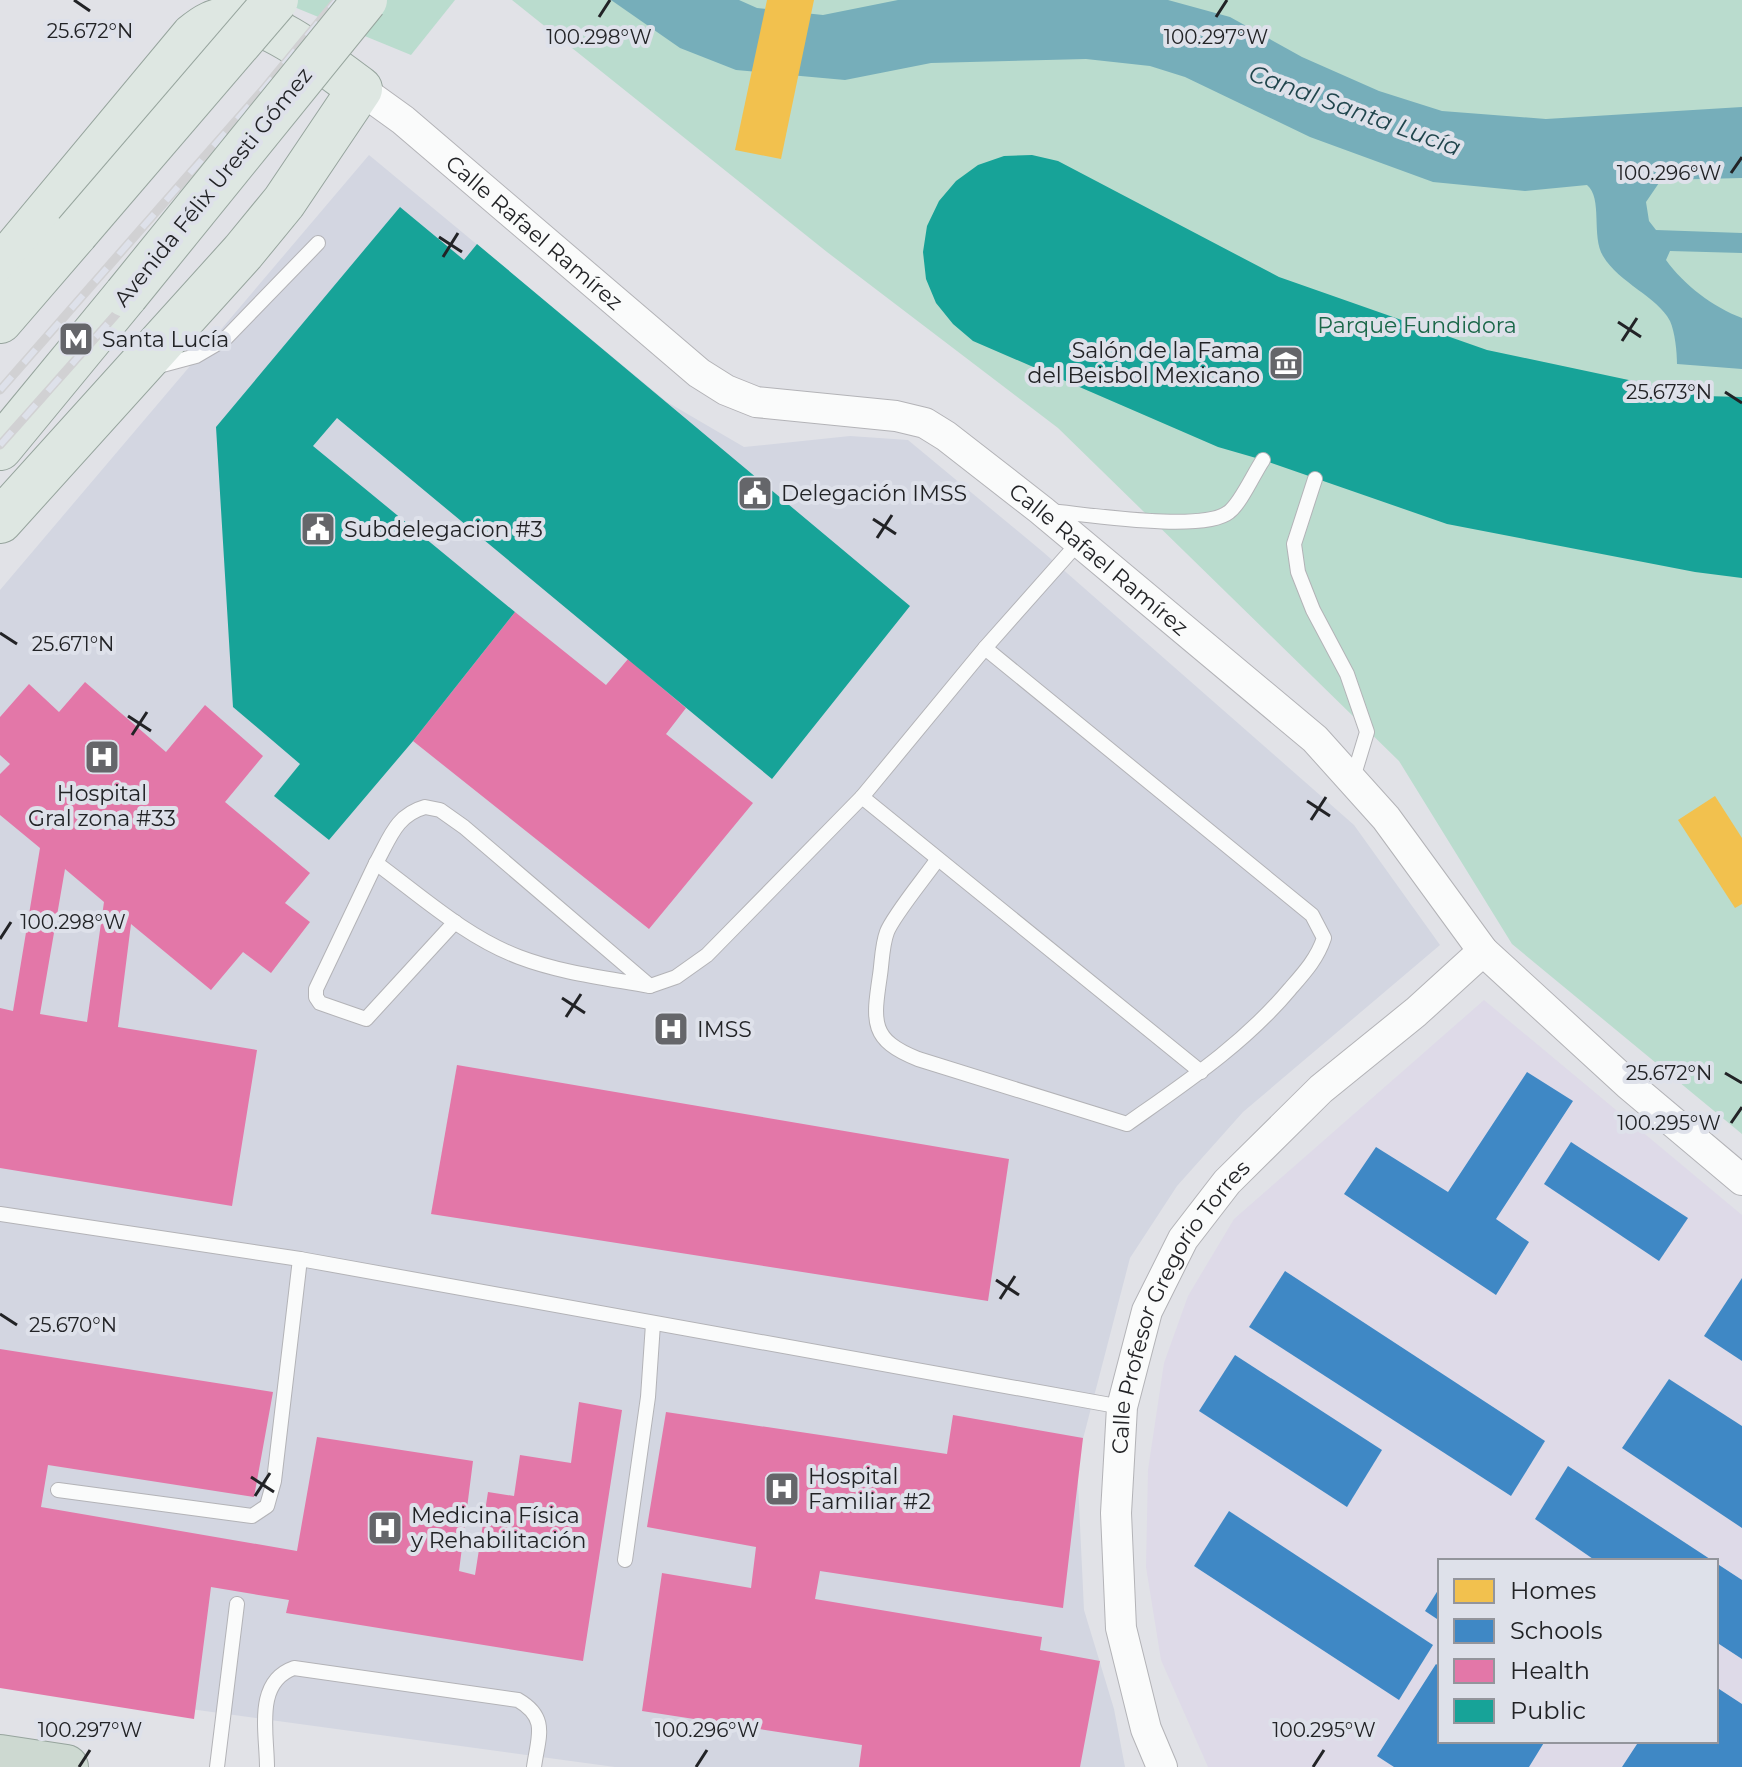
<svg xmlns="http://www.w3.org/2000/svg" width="1742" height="1767" viewBox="0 0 1742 1767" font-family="Montserrat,sans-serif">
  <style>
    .built { fill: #d3d6e1 }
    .education { fill: #dedae8; fill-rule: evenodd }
    .green { fill: #badcce }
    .water { fill: #76aeba }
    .homes { fill: #f2c14e }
    .schools { fill: #3f88c5 }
    .health { fill: #e377a8; fill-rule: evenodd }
    .public { fill: #17a398 }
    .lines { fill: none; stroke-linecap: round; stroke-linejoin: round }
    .lane-casing { stroke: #b3b3b7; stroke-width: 16 }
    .street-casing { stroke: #b3b3b7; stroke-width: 32 }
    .primary-casing { stroke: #96a49d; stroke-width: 46 }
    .highway-casing { stroke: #96a49d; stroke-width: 46 }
    .lane { stroke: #fafbfb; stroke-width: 14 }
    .street { stroke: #fafbfb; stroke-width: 30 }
    .primary { stroke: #dee7e2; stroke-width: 44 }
    .highway { stroke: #cdd9d1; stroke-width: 44 }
    .rail-casing { stroke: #d1d1d3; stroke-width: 9 }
    .rail { stroke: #dee1ea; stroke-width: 6; stroke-dasharray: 18; stroke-linecap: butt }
    .primary-bridge-casing { stroke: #96a49d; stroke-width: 46; stroke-linecap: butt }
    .primary-bridge { stroke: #dee7e2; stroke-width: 44 }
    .ticks { fill: none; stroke: #222326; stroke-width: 3 }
    .labels { text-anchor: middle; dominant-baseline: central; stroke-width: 8; stroke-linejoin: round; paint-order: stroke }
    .street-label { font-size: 22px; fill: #222326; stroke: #dee1ea }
    .park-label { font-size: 22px; fill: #1a6749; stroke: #dee1ea }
    .poi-label { font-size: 22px; fill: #222326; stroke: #dee1ea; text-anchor: start }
    .water-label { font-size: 24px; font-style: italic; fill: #21464d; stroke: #dee1ea }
    .ticks-label { font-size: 20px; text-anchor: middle; fill: #222326; stroke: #dee1ea; stroke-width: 8; stroke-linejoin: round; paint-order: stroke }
  </style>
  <rect width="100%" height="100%" fill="#e1e2e7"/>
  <path class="built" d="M369 155 667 402 744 447 850 436 908 440 1043 552 1354 825 1440 945 1243 1112 1177 1186 1130 1258 1077 1462 1084 1610 1114 1709 1125 1767H615L0 1683V590Z"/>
  <path class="education" d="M1484 1000 1742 1215V1767H1208L1161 1660 1146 1567 1148 1470 1164 1363 1188 1296 1234 1219ZM1440 1561H1716V1741H1440Z"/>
  <g class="green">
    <path d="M277 0H455L411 55Z"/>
    <path d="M512 0H1742V1134L1512 944 1399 761 1058 428 827 252Z"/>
  </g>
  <path class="water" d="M611 0H739L757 8 823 15 898 0H1168L1230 17 1302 57 1379 91 1442 111 1546 119 1742 107V178L1661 180 1646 202 1649 221 1656 230 1742 233V253L1670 251 1666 260C1684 285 1713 307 1742 318V369L1677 364C1677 352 1675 332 1670 321 1658 297 1619 283 1603 256 1591 236 1603 198 1587 185L1525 191 1433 182 1310 137 1185 77 1150 66 1086 59 931 63 845 80 736 70 680 48Z"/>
  <g class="homes">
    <path d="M767 0H814L781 159 735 150Z"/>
    <path d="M1715 796 1742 838V904L1735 908 1678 820Z"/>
  </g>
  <g class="schools">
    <path d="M1527 1072 1573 1101 1496 1219 1529 1242 1496 1295 1344 1194 1376 1147 1448 1192Z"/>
    <path d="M1571 1142 1688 1218 1659 1261 1544 1184Z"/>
    <path d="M1285 1271 1545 1441 1511 1496 1249 1327Z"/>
    <path d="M1742 1278V1361L1704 1336Z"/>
    <path d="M1235 1355 1382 1450 1347 1507 1199 1411Z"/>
    <path d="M1669 1379 1742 1426V1528L1622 1448Z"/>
    <path d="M1568 1466 1713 1561H1596L1535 1519Z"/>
    <path d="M1229 1511 1433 1645 1399 1700 1194 1566Z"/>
    <path d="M1716 1563 1742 1580V1659L1716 1642Z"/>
    <path d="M1440 1587V1621L1425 1611Z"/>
    <path d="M1436 1664 1440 1667V1741H1545L1529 1767H1394L1377 1756Z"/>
    <path d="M1716 1687 1742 1704V1767H1622L1639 1741H1716Z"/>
  </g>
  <g class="health">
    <path d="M515 612 606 685 628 659 686 708 666 734 753 803 649 929 413 741Z"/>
    <path d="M85 682 166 752 205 705 263 756 225 802 310 873 285 903 310 922 271 973 243 952 211 990 131 924 118 1027 257 1050 232 1206 0 1168V1008L13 1011 40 848 0 815V774L10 764 0 755V717L29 684 59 712ZM65 869 104 902 87 1022 40 1014Z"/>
    <path d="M457 1065 1009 1159 988 1301 431 1214Z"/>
    <path d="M0 1349 273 1392 254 1497 48 1465 41 1507 297 1551 317 1437 473 1461 459 1571 475 1575 488 1492 514 1496 520 1455 571 1463 579 1402 622 1410 583 1661 286 1613 289 1600 211 1587 194 1719 0 1688Z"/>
    <path d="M666 1412 947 1454 953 1415 1083 1438 1063 1608 820 1571 815 1599 1042 1637 1040 1650 1100 1661 1080 1767H859L862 1745 642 1711 662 1573 751 1588 756 1547 647 1527Z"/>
  </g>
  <g class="public">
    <path d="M1032 155 1058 161 1279 277 1487 350 1704 396 1742 397V578L1695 572 1447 524 1263 460 1218 447 973 341 953 324 936 303 926 279 923 252 927 226 939 201 956 181 978 165 1004 156Z"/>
    <path d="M400 207 464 260 477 244 910 606 772 779 337 418 313 446 515 612 413 741 329 840 274 796 300 764 233 707 216 427Z"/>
  </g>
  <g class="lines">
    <defs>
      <g id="lane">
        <path d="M155 367 196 356 225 339 318 243"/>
        <path d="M1315 479 1294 544 1298 572 1313 610 1347 674 1367 732 1353 778"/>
        <path d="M1049 511C1085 514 1203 533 1229 512 1241 503 1254 473 1263 460"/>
        <path d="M862 797 1201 1072"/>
        <path d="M425 807 440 810 464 827 650 986C606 978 561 973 519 957 466 937 421 896 376 863 390 838 396 815 425 807Z"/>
        <path d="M937 860C926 876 893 916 887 932 882 945 882 962 880 975 873 1022 870 1040 918 1059L1127 1124C1185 1083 1244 1044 1290 989 1304 973 1317 959 1324 938L1312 915 985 648"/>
        <path d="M376 863 316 989V997L320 1003 366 1019 455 922"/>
        <path d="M650 986 676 977 707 955 862 797 985 648 1079 542"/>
        <path d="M0 1214 300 1259 1122 1407"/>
        <path d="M58 1490 252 1516 267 1506 274 1481 300 1259"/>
        <path d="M625 1560 648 1397 653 1324"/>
        <path d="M217 1767 237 1604"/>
        <path d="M267 1767C267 1733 254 1682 294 1668L518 1700C549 1718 538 1737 534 1767"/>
      </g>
      <g id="street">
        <path id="s1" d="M360 89 403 120 699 373 726 390 756 402 896 416 925 423 946 436 1041 510 1315 739 1386 818 1483 951 1628 1084 1742 1180"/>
        <path id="s2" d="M1162 1767 1146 1729 1121 1628 1116 1513 1122 1407 1147 1311 1183 1239 1227 1182 1321 1089 1416 1012 1483 951"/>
      </g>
      <g id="primary">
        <path d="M0 268 193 36C205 26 216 19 233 19 272 19 328 66 360 89L284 202 243 252 0 521"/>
        <path d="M0 321 76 233"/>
        <path d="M0 448 126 295"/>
      </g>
      <path id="highway" d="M0 1757 66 1767"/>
    </defs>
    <use href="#lane" class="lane-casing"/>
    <use href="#street" class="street-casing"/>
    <use href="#primary" class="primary-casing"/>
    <use href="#highway" class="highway-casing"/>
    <use href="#lane" class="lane"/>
    <use href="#street" class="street"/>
    <use href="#primary" class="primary"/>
    <use href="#highway" class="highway"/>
    <defs>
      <g id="rail">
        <path d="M0 390 262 91 337 0"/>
        <path d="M0 445 221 196 381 0"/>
      </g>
    </defs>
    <use href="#rail" class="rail-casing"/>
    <use href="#rail" class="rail"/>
    <defs>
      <g id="primary-bridge">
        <path d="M76 233 276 0"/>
        <path d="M126 295 365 0"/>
      </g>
    </defs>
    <use href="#primary-bridge" class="primary-bridge-casing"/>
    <use href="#primary-bridge" class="primary-bridge"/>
  </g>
  <path class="ticks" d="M74 0 90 11M599 17 610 0M1216 17 1227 0M1731 173 1742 157M439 237 462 252M443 257 458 233M1618 322 1641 337M1622 341 1637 318M1725 392 1742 403M873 519 896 534M877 538 892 515M0 633 17 644M128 716 151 731M132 735 147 712M1307 801 1330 816M1311 820 1326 797M0 939 11 922M562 998 585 1013M566 1017 581 994M1725 1073 1742 1083M1731 1123 1742 1107M996 1280 1019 1295M1000 1299 1015 1276M0 1314 17 1325M251 1477 274 1492M255 1496 270 1473M79 1767 90 1750M696 1767 707 1750M1313 1767 1324 1750"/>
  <defs>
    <symbol id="metro-square" viewBox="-11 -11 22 22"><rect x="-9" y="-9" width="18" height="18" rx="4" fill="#65666a" stroke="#dee1ea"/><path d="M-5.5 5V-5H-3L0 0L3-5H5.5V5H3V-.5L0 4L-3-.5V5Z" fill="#fff"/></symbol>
    <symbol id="museum-square" viewBox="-11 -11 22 22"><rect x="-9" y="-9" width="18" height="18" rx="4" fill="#65666a" stroke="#dee1ea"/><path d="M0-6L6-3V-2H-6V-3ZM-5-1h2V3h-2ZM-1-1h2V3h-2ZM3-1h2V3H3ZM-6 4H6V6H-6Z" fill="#fff"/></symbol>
    <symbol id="civic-square" viewBox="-11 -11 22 22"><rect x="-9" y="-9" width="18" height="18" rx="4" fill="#65666a" stroke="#dee1ea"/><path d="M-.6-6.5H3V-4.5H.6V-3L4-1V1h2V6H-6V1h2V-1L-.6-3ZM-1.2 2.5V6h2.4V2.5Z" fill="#fff"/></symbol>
    <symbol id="hospital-square" viewBox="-11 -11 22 22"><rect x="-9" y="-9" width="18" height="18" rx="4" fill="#65666a" stroke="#dee1ea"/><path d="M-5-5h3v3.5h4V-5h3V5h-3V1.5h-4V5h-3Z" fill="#fff"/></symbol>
  </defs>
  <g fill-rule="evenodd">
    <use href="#metro-square" x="56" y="319" width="40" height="40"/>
    <use href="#museum-square" x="1266" y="343" width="40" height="40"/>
    <use href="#civic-square" x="735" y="473" width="40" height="40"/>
    <use href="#civic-square" x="298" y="509" width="40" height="40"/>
    <use href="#hospital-square" x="82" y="737" width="40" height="40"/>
    <use href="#hospital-square" x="651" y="1009" width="40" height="40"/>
    <use href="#hospital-square" x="762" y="1469" width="40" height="40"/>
    <use href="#hospital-square" x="365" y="1508" width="40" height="40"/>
  </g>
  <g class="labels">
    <g class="street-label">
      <text transform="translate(213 187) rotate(-51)">Avenida Félix Uresti Gómez</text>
      <text stroke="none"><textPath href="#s1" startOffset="226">Calle Rafael Ramírez</textPath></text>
      <text stroke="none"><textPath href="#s1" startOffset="898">Calle Rafael Ramírez</textPath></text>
      <text stroke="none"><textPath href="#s2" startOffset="482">Calle Profesor Gregorio Torres</textPath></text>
    </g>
    <g class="park-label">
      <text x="1417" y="325">Parque Fundidora</text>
    </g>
    <g class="poi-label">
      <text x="102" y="339">Santa Lucía</text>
      <text x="1260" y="350" text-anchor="end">Salón de la Fama<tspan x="1260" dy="25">del Beisbol Mexicano</tspan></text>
      <text x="781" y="493">Delegación IMSS</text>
      <text x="344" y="529">Subdelegacion #3</text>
      <text x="102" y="793" text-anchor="middle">Hospital<tspan x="102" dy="25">Gral zona #33</tspan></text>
      <text x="697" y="1029">IMSS</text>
      <text x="808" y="1476">Hospital<tspan x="808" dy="25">Familiar #2</tspan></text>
      <text x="411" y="1515">Medicina Física<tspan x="411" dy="25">y Rehabilitación</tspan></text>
    </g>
    <g class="water-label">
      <text transform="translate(1355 110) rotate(20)">Canal Santa Lucía</text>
    </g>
  </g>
  <g class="ticks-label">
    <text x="90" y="38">25.672°N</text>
    <text x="1216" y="44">100.297°W</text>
    <text x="599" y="44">100.298°W</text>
    <text x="1669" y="180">100.296°W</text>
    <text x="1669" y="399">25.673°N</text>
    <text x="73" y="651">25.671°N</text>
    <text x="73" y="929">100.298°W</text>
    <text x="1669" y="1080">25.672°N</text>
    <text x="1669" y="1130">100.295°W</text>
    <text x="73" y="1332">25.670°N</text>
    <text x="90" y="1737">100.297°W</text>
    <text x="707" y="1737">100.296°W</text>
    <text x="1324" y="1737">100.295°W</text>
  </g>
  <rect x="1438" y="1559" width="280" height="184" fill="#dee1ea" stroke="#93959c" stroke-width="2"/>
  <rect x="1454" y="1579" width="40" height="24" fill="#f2c14e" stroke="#93959c" stroke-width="2"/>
  <text x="1510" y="1599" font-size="24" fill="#222326">Homes</text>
  <rect x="1454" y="1619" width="40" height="24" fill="#3f88c5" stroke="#93959c" stroke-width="2"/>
  <text x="1510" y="1639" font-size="24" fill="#222326">Schools</text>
  <rect x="1454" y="1659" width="40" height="24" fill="#e377a8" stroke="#93959c" stroke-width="2"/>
  <text x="1510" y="1679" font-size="24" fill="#222326">Health</text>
  <rect x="1454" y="1699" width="40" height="24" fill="#17a398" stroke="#93959c" stroke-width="2"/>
  <text x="1510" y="1719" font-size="24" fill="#222326">Public</text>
</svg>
